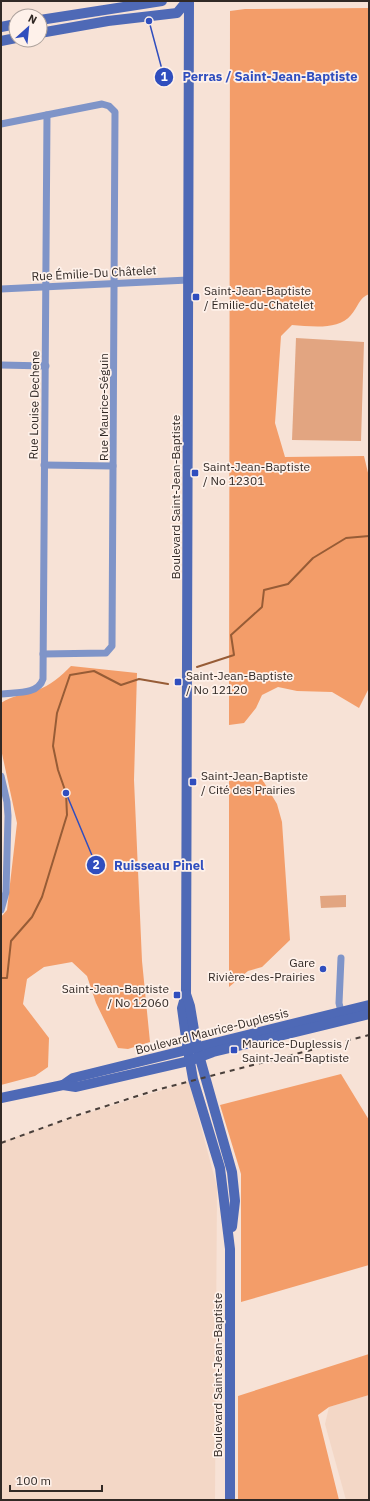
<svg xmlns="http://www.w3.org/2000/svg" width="370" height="1501" viewBox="0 0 370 1501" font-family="'IBM Plex Sans',sans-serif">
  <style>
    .built { fill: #f3d7c6 }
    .green { fill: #e2a581 }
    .forest { fill: #f39d69 }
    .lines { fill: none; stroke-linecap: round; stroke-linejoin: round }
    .stream { stroke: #975c36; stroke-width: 2 }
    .street { stroke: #7f94c8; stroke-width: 7 }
    .secondary { stroke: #4e69b6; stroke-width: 10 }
    .rail { stroke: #4a403b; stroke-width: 2; stroke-dasharray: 5 5; stroke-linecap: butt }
    .poi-dot { fill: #304ebe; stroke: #fef1ea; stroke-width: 1.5 }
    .labels { text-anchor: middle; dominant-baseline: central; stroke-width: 3.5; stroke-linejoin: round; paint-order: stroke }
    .street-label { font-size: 12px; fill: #312925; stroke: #fef1ea }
    .poi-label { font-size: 12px; fill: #312925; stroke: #fef1ea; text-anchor: start }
    .leader { fill: none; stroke: #304ebe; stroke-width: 1.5 }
    .callout-dot { fill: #304ebe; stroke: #fef1ea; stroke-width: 1.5 }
    .mark-label { font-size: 12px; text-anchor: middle; font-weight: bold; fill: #fff }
    .callout-label { font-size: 13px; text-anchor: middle; font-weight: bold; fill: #304ebe; stroke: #fef1ea; stroke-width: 3.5; stroke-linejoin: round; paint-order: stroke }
  </style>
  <rect width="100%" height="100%" fill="#f7e2d6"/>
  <g class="built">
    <path d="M189 1082 217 1187 215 1500H1V1142L78 1116Z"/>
    <path d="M369 1395V1500H346L325 1424 329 1407Z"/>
  </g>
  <g class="green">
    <path d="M296 338 364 342 361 441 292 440Z"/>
    <path d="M346 895V907L321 908 320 896Z"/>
  </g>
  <g class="forest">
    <path d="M369 8V294C359 298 358 307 351 315 338 331 310 326 292 325L281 336 275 423 285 457 364 456 369 477V688L359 708 332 692 297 691 278 687 262 695 256 708 244 723 229 725 230 11 245 9Z"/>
    <path d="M71 666 137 673 134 780 142 961 150 1042 128 1049 118 1048 96 1003 87 976 72 962 44 967 27 979 23 1004 49 1038 48 1067 35 1076 1 1085V917L7 910 17 823 1 749V703C12 696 25 694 37 690 50 686 61 676 71 666Z"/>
    <path d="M262 779 277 804 282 822 290 940 262 967 248 971 229 987V781Z"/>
    <path d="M341 1074 369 1120V1265L241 1302V1174L220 1105Z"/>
    <path d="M369 1354V1395L329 1407 318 1415 339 1500H238V1396Z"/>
  </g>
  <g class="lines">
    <g class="stream">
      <path d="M197 667 234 655 231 635 262 607 264 590 288 584 313 558 346 538 369 536"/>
      <path d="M1 978H7L11 941 32 917 42 897 67 815 66 793 58 770 53 746 57 713 70 675 94 671 121 685 139 679 168 684"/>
    </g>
    <g class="street">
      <path d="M1 124 102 104 109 106 115 112 112 646 106 653 43 654"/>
      <path d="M1 289 188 280"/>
      <path d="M1 365 46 366"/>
      <path d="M44 465 113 466"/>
      <path d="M1 694C15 692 38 695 43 679L47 115"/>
      <path d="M1 776 7 802 8 816 6 892 1 910"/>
      <path d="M341 958 339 1003 342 1016"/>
    </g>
    <g class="secondary">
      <path d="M189 1 186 994 182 1008 187 1045 193 1079 220 1168 230 1249V1500"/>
      <path d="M40 20 162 1"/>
      <path d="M1 27 16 24"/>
      <path d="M40 33 108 21 177 13 187 1"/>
      <path d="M1 41 16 38"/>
      <path d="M186 994 190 1006 197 1048 232 1172 235 1201 232 1227"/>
      <path d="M63 1085 73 1078 369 1005"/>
      <path d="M1 1098 63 1085 76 1087 189 1061 213 1052 369 1014"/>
    </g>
    <path class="rail" d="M1 1143 78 1115 156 1090 369 1035"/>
  </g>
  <g class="poi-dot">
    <rect x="192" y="293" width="8" height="8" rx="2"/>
    <rect x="191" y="469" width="8" height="8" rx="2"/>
    <rect x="174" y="678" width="8" height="8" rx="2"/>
    <rect x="189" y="778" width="8" height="8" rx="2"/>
    <circle cx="323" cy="969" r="4"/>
    <rect x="173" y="991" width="8" height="8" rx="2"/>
    <rect x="230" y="1046" width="8" height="8" rx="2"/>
  </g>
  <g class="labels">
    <g class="street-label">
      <text transform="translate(94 273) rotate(-3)">Rue Émilie-Du Châtelet</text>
      <text transform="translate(34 405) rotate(-89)">Rue Louise Dechene</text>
      <text transform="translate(103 407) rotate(-90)">Rue Maurice-Séguin</text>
      <text transform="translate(175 497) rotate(-90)">Boulevard Saint-Jean-Baptiste</text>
      <text transform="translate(212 1031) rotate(-14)">Boulevard Maurice-Duplessis</text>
      <text transform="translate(217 1375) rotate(-90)">Boulevard Saint-Jean-Baptiste</text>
    </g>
    <g class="poi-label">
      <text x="204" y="290">Saint-Jean-Baptiste<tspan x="204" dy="14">/ Émilie-du-Chatelet</tspan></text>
      <text x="203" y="466">Saint-Jean-Baptiste<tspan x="203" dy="14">/ No 12301</tspan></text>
      <text x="186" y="675">Saint-Jean-Baptiste<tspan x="186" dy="14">/ No 12120</tspan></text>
      <text x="201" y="775">Saint-Jean-Baptiste<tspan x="201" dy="14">/ Cité des Prairies</tspan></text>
      <text x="315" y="962" text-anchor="end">Gare<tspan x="315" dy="14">Rivière-des-Prairies</tspan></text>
      <text x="169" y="988" text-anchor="end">Saint-Jean-Baptiste<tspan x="169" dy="14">/ No 12060</tspan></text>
      <text x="242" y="1043">Maurice-Duplessis /<tspan x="242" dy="14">Saint-Jean-Baptiste</tspan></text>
    </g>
  </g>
  <path class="leader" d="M149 21L164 77M66 793L96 865"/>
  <g class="callout-dot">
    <circle cx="149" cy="21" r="4"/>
    <circle cx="66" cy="793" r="4"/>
    <circle cx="164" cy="77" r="10"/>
    <circle cx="96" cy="865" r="10"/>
  </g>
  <g class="mark-label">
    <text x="164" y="81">1</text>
    <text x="96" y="869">2</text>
  </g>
  <g class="callout-label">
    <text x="270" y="81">Perras / Saint-Jean-Baptiste</text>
    <text x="159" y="870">Ruisseau Pinel</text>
  </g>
  <rect width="370" height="1501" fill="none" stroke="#312925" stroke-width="4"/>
  <g transform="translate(28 28) rotate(27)"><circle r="19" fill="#fef1ea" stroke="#aca19b"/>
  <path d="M0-3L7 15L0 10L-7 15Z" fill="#304ebe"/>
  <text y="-6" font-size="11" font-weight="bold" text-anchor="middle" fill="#312925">N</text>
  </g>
  <path d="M10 1485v6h92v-6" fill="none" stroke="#312925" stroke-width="2"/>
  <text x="16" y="1485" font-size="12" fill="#312925" stroke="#fef1ea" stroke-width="3" paint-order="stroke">100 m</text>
</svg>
